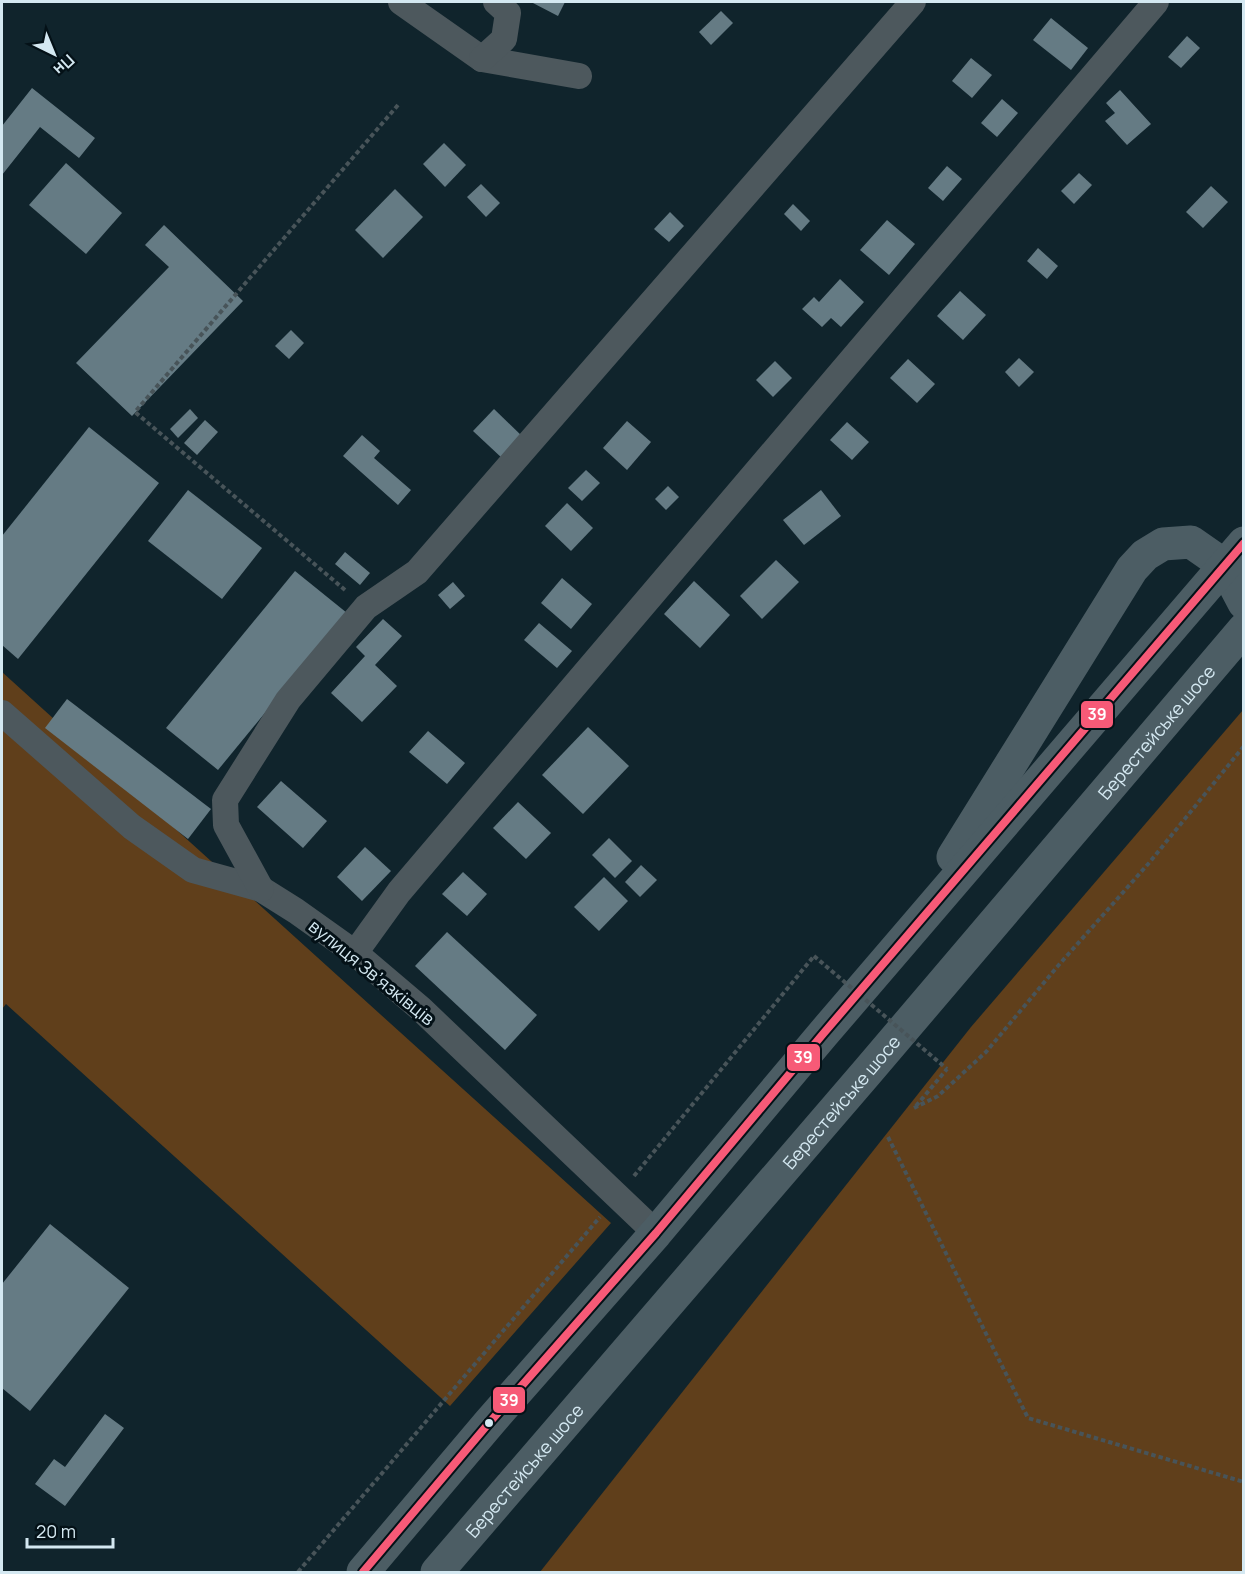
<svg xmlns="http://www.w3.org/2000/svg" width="1245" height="1574" viewBox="0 0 1245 1574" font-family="Manrope,sans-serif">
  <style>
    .forest { fill: #603f1b }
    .building { fill: #657b84 }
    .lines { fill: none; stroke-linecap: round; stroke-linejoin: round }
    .path { stroke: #485459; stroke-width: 4; stroke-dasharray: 4.5 3; stroke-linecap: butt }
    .street { stroke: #4d585d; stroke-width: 26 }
    .highway { stroke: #4c5d64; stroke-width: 33 }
    .path-bridge { stroke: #485459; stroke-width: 4; stroke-dasharray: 4.5 3; stroke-linecap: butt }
    .bus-1-casing { stroke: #041117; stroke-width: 12 }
    .bus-1 { stroke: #f75a77; stroke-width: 8 }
    .bus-dot { fill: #d4e8f1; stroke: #041117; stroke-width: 2 }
    .labels { text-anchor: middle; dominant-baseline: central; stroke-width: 6; stroke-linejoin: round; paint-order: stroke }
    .street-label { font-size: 18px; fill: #d4e8f1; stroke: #041117 }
    .line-badge { stroke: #041117; stroke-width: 2 }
    .badge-label { font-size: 16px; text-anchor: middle; font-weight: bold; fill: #fff }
  </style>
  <rect width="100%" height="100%" fill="#10242c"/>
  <g class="forest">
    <path d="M2 672 611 1223 450 1406 6 1004 2 1009Z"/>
    <path d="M1243 710V1572H540L971 1027Z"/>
  </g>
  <g class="building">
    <path d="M531 2H565L558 16Z"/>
    <path d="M721 11 733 23 711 45 699 32Z"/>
    <path d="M1051 18 1088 48 1071 70 1033 40Z"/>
    <path d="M1187 36 1200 48 1181 68 1168 57Z"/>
    <path d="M971 58 992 75 972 98 952 81Z"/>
    <path d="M32 88 95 138 79 158 40 127 2 175V126Z"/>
    <path d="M1120 90 1151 124 1127 145 1105 121 1115 113 1106 103Z"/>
    <path d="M1002 99 1018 113 997 137 981 123Z"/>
    <path d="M444 143 466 165 445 187 423 164Z"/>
    <path d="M66 163 122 213 86 254 29 205Z"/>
    <path d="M947 166 962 179 943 201 928 188Z"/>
    <path d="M1079 173 1092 185 1074 204 1061 191Z"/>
    <path d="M481 184 500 203 486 217 467 197Z"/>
    <path d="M1211 186 1228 202 1203 228 1186 212Z"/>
    <path d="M395 189 423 217 383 258 355 230Z"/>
    <path d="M793 204 810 221 801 231 784 214Z"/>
    <path d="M670 212 684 226 669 242 654 229Z"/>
    <path d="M887 220 915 244 889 275 860 250Z"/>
    <path d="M164 225 243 301 132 416 76 363 169 267 145 245Z"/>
    <path d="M1038 248 1058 266 1047 279 1027 261Z"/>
    <path d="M840 279 864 302 841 327 831 318 822 327 802 309 814 297 819 302Z"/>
    <path d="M960 291 986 315 963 340 937 316Z"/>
    <path d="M291 330 304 343 289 359 275 346Z"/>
    <path d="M1019 358 1034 372 1019 387 1005 372Z"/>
    <path d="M908 359 935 384 917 403 890 378Z"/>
    <path d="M775 361 792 378 773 397 756 380Z"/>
    <path d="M190 409 198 418 178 438 170 429Z"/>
    <path d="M494 409 524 438 503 459 473 431Z"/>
    <path d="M205 420 218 432 197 455 184 443Z"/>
    <path d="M627 421 651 442 627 470 603 448Z"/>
    <path d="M847 422 869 442 852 460 830 440Z"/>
    <path d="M89 427 159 483 18 659 2 645V536Z"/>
    <path d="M362 435 380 451 374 458 411 490 398 505 343 456Z"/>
    <path d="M586 470 600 483 582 501 568 488Z"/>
    <path d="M668 486 679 497 666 510 655 499Z"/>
    <path d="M188 490 262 548 222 599 148 541Z"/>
    <path d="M821 490 841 516 804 545 783 520Z"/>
    <path d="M567 503 593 528 571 551 545 526Z"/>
    <path d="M345 552 370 573 360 585 335 564Z"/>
    <path d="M776 560 799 582 762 619 740 596Z"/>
    <path d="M295 571 347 613 218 770 166 728Z"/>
    <path d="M562 578 592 604 571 629 541 603Z"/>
    <path d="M694 581 730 615 700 648 664 614Z"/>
    <path d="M453 582 465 596 450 609 438 595Z"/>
    <path d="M383 619 402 636 375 665 397 686 362 722 331 693 365 656 356 647Z"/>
    <path d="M539 623 572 651 557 668 524 640Z"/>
    <path d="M67 699 211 809 188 839 45 728Z"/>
    <path d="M588 727 629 766 583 814 542 775Z"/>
    <path d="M428 731 465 763 447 784 409 752Z"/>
    <path d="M281 781 327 821 303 848 257 807Z"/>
    <path d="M518 802 551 833 526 859 493 828Z"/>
    <path d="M609 838 632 861 615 878 592 855Z"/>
    <path d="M365 847 391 871 362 901 337 877Z"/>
    <path d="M641 865 657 880 640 897 625 882Z"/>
    <path d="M463 872 487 894 467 916 442 894Z"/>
    <path d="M604 877 628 901 599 931 574 907Z"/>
    <path d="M447 932 537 1015 505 1050 415 966Z"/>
    <path d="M50 1224 129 1288 30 1411 2 1388V1284Z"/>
    <path d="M105 1414 124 1428 65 1506 35 1484 54 1459 65 1467Z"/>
  </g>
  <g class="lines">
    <g class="path">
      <path d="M345 590 135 412 398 105"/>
      <path d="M916 1106 947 1069"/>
      <path d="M914 1108 938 1096 986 1052 1057 967 1149 863 1244 746"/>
      <path d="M888 1137 1028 1418 1244 1482"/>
      <path d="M634 1176 814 956"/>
      <path d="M298 1572 600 1217"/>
    </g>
    <g class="street">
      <path d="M401 2 482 59 579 76"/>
      <path d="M482 59 504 39 508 13 496 2"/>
      <path d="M2 713 132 827 193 870 261 889 296 911 355 953 421 1009 656 1233"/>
      <path d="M261 889 226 825 225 800 288 700 366 607 417 572 913 2"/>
      <path d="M355 953 399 892 1156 2"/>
    </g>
    <g class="highway">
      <path d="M953 857 1132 569 1145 555 1163 544 1191 542 1224 565 1244 603"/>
      <path d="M363 1572 489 1423 656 1233 823 1034 1244 543"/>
      <path id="s1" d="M437 1572 868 1071 1244 629"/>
    </g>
    <path class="path-bridge" d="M814 956 947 1069"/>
    <defs>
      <path id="bus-1" d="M363 1572 489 1423 656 1233 823 1034 1244 543"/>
    </defs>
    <use href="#bus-1" class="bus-1-casing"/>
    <use href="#bus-1" class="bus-1"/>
  </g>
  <circle class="bus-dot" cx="489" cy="1423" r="5"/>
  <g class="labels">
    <g class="street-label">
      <text stroke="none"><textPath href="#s1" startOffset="1106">Берестейське шосе</textPath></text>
      <text transform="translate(372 972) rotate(39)">вулиця Звʼязківців</text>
      <text stroke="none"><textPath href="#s1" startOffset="620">Берестейське шосе</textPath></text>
      <text stroke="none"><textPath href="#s1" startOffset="134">Берестейське шосе</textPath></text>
    </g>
  </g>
  <g class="line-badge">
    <rect x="1080" y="700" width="34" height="29" rx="6" fill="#f75a77"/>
    <rect x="786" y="1043" width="35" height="29" rx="6" fill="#f75a77"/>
    <rect x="492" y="1386" width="34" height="28" rx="6" fill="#f75a77"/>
  </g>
  <g class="badge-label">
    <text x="1097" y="720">39</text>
    <text x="803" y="1063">39</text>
    <text x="509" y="1406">39</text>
  </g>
  <rect width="1245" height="1574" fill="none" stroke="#d4e8f1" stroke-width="6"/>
  <g transform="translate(54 54) rotate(137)" stroke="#041117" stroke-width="4.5" paint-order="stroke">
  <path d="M0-4.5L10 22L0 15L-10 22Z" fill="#d4e8f1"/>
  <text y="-9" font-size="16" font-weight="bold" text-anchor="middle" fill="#d4e8f1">Пн</text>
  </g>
  <path d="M27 1538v9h86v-9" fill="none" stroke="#d4e8f1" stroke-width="3"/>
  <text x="36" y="1538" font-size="18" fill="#d4e8f1" stroke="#041117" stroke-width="4.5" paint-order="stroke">20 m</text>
</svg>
